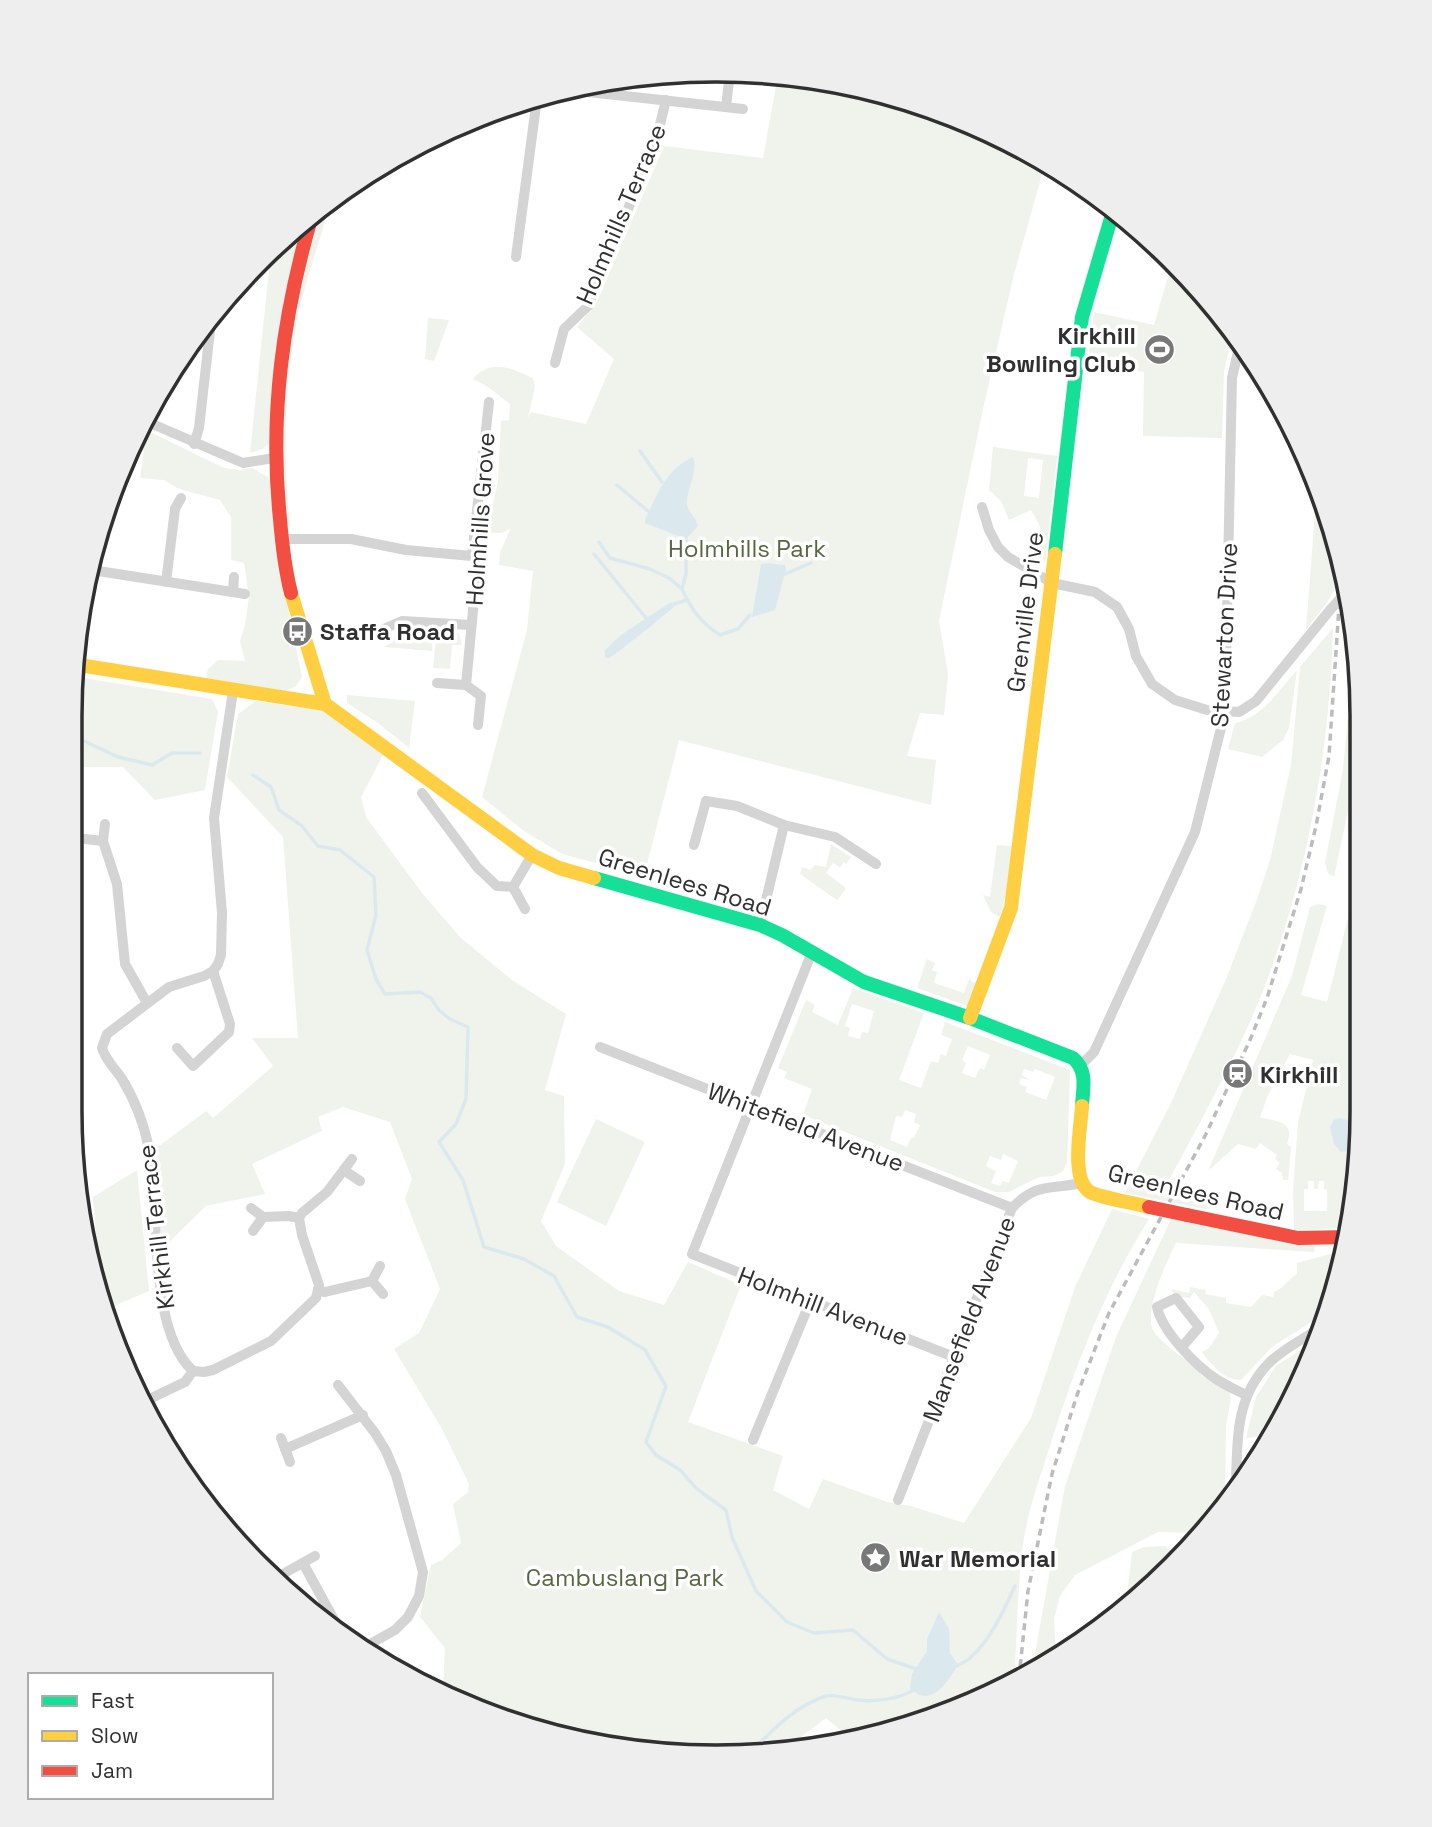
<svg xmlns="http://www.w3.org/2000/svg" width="1432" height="1827" viewBox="0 0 1432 1827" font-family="'Space Grotesk',sans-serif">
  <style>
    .green { fill: #f0f2ec; fill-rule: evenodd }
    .water { fill: #dbe9ee }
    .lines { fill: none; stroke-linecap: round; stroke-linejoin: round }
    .stream { stroke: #dbe9ee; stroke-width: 3.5 }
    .street { stroke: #d4d4d4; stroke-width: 10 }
    .fast { stroke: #16e098; stroke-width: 14 }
    .slow { stroke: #ffcf43; stroke-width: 14 }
    .jam { stroke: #f24e42; stroke-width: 14 }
    .rail { stroke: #bcbcbc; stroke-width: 3.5; stroke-dasharray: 7 5; stroke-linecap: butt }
    .street-bridge { stroke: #d4d4d4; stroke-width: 10 }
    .jam-bridge { stroke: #f24e42; stroke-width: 14 }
    .labels { text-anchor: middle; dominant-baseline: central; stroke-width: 7; stroke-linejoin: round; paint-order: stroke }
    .street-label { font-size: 24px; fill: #303030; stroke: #fff }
    .poi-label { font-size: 24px; font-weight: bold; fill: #303030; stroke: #fff; text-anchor: start }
    .park-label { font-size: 24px; fill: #586741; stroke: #fff }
    .rim { fill: none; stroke: #303030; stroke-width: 3.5 }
  </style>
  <rect width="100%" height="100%" fill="#fff"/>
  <g class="green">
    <path d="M778 75 883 92 1001 136 1045 164 1014 274 983 409 939 621 948 674 944 715 920 713 907 756 936 760 931 805 679 740 644 876 562 854 524 831 482 797 527 630 533 571 499 565 500 552 511 528 502 533H491V513L498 482 501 421 509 420 510 404 488 387 473 379C490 358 511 368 533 378L535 387 528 418 531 412 586 424 614 359 577 327 598 300 664 146 763 158Z"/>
    <path d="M330 202C321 238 308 273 299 310 283 380 283 457 290 529L286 523 281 441 283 385 299 279 320 209Z"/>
    <path d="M306 219 273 439 263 449 250 453 271 251 290 230Z"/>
    <path d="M1172 262 1201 290 1233 334 1224 371 1222 438 1143 436 1144 372 1088 361 1094 312 1154 325Z"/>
    <path d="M428 318 449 320 434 361 425 359Z"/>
    <path d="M146 430 224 468 241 470 252 468 268 477 273 489 274 540 302 677 296 686 285 691 206 678 208 669 218 660 245 661 240 641 245 625 249 597 244 563 231 560V517L220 500 179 489 164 480 140 478 144 451 137 448Z"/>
    <path d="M993 447 1057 456 1045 563 1036 543V539L1041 532 1039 524 1031 510 1009 520 1001 501 989 490ZM1028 458 1043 460 1039 498 1024 496Z"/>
    <path d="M1317 486C1329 510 1346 569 1332 594 1325 607 1314 618 1306 630Z"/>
    <path d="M402 627 433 630 432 651 384 647 389 644Z"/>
    <path d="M1333 628C1330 751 1307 876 1263 991 1236 1058 1200 1122 1166 1186 1181 1196 1198 1198 1213 1208L1205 1209 1125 1193 1171 1103 1226 979 1256 902 1270 860 1291 765 1300 667Z"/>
    <path d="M437 630 459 633 462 645H452L450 669 433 668Z"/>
    <path d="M1355 645C1371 723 1350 800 1334 877L1328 873 1325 863 1343 769Z"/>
    <path d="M1297 670 1289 728 1283 740 1262 757 1228 749 1235 723C1262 718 1280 689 1297 670Z"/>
    <path d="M71 676 212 699 218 712 205 790 155 800 123 767H83L71 785Z"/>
    <path d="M347 695 415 701 409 748 378 723 347 703Z"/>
    <path d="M256 701 321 710 383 755 361 797 366 817 422 893 461 938 512 980 566 1014 545 1090 564 1096 565 1164 541 1221 556 1246 619 1291 664 1305 688 1262 741 1285 688 1422 783 1456 773 1490 809 1509 823 1479 887 1502 911 1506 964 1523 1031 1418 1075 1287 1112 1209 1149 1219C1104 1290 1074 1369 1049 1449 1038 1483 1026 1517 1022 1552 1017 1595 1017 1638 1014 1681L884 1735 851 1739 826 1718 786 1748 716 1757 549 1735 443 1691 445 1648 420 1617 431 1565 442 1560 461 1543 453 1504 468 1492 469 1484 442 1429 394 1349 419 1333 440 1289 405 1199 412 1179 390 1122 343 1107 318 1117 322 1131 252 1164 265 1194 206 1206 162 1249 155 1149 206 1111 213 1118 273 1066 252 1038H298L283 837 227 777 238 714Z"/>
    <path d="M831 844 851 857 846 864 844 862 840 867 833 863 826 873 845 887V890L837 900 800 874 802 867 810 870 815 865 826 867Z"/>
    <path d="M997 845 1012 846 1006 893 1000 917 991 912 983 895 990 897Z"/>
    <path d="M1361 866 1362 1111 1351 1227 1297 1231 1294 1230 1293 1190 1298 1123 1313 1060 1290 1054 1268 1095 1260 1117C1276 1122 1296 1120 1287 1144L1291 1147 1288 1180H1283L1282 1173 1276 1169 1280 1163 1275 1159 1277 1155 1260 1143 1256 1149 1238 1144 1208 1171 1292 976 1310 907 1318 904 1327 906 1301 995 1327 1002ZM1308 1181H1314V1189H1318L1319 1181H1324V1189L1327 1190V1211H1304V1189H1308Z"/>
    <path d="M927 959 935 963 932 970 937 972 934 983 964 993 969 979 976 984 968 1006 917 988Z"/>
    <path d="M853 988 924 1013 899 1080 921 1088 931 1061 938 1063 941 1054 946 1056 952 1039 941 1035 945 1022 1070 1070 1067 1162 1063 1171 1054 1176 1039 1177 1009 1192H995L803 1115 812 1089 784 1078 787 1072 778 1068 806 1000 815 1005 812 1012 838 1025ZM852 1004 874 1011 868 1033 862 1032 860 1039 848 1036 850 1028 845 1026ZM968 1046 990 1055 984 1070 980 1068 975 1078 962 1073 966 1063 962 1060ZM1024 1069 1033 1072 1035 1069 1055 1077 1046 1100 1025 1092 1027 1087 1019 1084 1021 1078 1030 1080 1022 1075ZM905 1110 916 1114 914 1122 920 1125 914 1138H911L907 1147 890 1140 896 1116 902 1117ZM1003 1154 1018 1161 1009 1183 1003 1181 1000 1186 991 1183 996 1171 986 1166 990 1156 1001 1160Z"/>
    <path d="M596 1119 645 1142 606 1226 557 1202Z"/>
    <path d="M137 1170 149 1291 105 1310 101 1300 93 1197Z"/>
    <path d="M1172 1217 1277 1240 1315 1246 1314 1252 1176 1243C1167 1261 1142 1314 1154 1332 1161 1343 1189 1362 1200 1371L1201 1375 1229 1392 1231 1398 1226 1426 1225 1504 1201 1533 1158 1532 1075 1575 1060 1596 1054 1619 1056 1657 1035 1672V1654L1065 1486 1116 1337Z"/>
    <path d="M1345 1250 1326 1313 1273 1346 1241 1380C1225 1381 1210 1364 1202 1352L1209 1348 1219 1333 1209 1309 1194 1292 1190 1298 1175 1296 1171 1289 1189 1293 1190 1287 1206 1290 1205 1294 1226 1298V1303L1251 1307 1262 1295 1273 1297 1274 1292C1284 1288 1287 1280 1297 1274V1263Z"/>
    <path d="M1319 1338 1313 1358 1271 1435 1246 1438 1256 1397 1276 1366Z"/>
    <path d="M1165 1546 1175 1555 1173 1567 1126 1603 1132 1552 1144 1547Z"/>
  </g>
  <g class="water">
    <path d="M693 457C698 472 688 486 687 501 686 512 696 516 698 526L686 539 645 523 646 517C659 492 666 469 693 457Z"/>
    <path d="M766 563 785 565 786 569 775 610 752 617 761 564Z"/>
    <path d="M671 602 674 607C652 625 632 642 608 659L605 657V650L621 635Z"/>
    <path d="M1339 1118 1351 1121 1360 1131 1358 1147 1353 1151 1341 1152 1334 1144 1330 1127 1334 1120Z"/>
    <path d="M939 1612 949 1629 950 1653 958 1665C948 1681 931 1710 910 1688L912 1674 927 1651V1639Z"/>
  </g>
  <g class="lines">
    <g class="stream">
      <path d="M640 451 662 482"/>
      <path d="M617 485 648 511"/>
      <path d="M686 539V574L682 589C691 609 701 623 720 635L738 629 750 615"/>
      <path d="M599 542 610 558 650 569 669 578 682 589"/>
      <path d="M594 554 646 618"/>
      <path d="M785 574 811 563"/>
      <path d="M674 604 687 600"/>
      <path d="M71 739 84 741 118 757 152 765 172 753H200"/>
      <path d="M253 775 271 787 279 810 302 826 318 846 340 850 374 877 376 915 367 950 376 979 385 994 420 992 431 998 439 1010 450 1019 468 1027 466 1099 456 1124 439 1142 463 1180 484 1247 524 1259 554 1276 577 1317 608 1327 645 1350 666 1386 646 1442 656 1455 680 1470 697 1489 726 1510 732 1537 756 1591 787 1622 814 1633 853 1630 887 1659 919 1670"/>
      <path d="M957 1666C961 1663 968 1661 971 1657 990 1641 1005 1608 1015 1586"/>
      <path d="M752 1752C771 1730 798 1705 826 1696 835 1694 849 1699 858 1700 875 1702 903 1699 916 1688"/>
    </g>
    <g class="street">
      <path d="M570 90 743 109"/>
      <path d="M726 107 730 72"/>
      <path d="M516 257 537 98"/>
      <path d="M555 363 564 329 588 306 656 141 666 100"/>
      <path d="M150 423 243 463 274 458"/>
      <path d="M194 444 199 428 212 313"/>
      <path d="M982 507 989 530 998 547 1008 557 1052 583 1095 592 1117 607 1129 629 1136 656 1152 684 1175 700 1207 710 1239 712 1256 701 1330 610"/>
      <path d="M281 539H351L406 550 472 556"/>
      <path d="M92 570 245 594"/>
      <path d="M166 582 175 509 181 498"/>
      <path d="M233 592 234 577"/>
      <path d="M379 631 402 621 471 625"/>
      <path d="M437 683 466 685"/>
      <path d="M478 725 481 696 466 685 478 557 472 556 489 402"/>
      <path d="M422 793 477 867 497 886 513 887 532 855"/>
      <path d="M105 824 103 841 117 884 125 964 147 1003"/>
      <path d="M85 839 103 841"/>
      <path d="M694 845 706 801 737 806 784 825 835 837 876 864"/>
      <path d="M513 887 525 909"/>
      <path d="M760 925 784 825"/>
      <path d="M812 952 692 1254 954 1357"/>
      <path d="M600 1047 1012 1208"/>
      <path d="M177 1048 193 1066 229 1032 230 1024 213 971"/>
      <path d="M1081 1065 1094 1052 1195 832 1225 712 1232 378 1240 343"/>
      <path d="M345 1171 360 1181"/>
      <path d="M251 1208 263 1217 253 1231"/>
      <path d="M263 1217 289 1216 299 1218"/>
      <path d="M380 1266 372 1281 383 1294"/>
      <path d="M319 1291 325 1292 372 1281"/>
      <path d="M1182 1347 1199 1327 1176 1298 1157 1307C1162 1331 1195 1365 1216 1379 1225 1385 1236 1390 1246 1395"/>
      <path d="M193 1371C147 1329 160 1208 149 1149 144 1124 135 1100 122 1079 115 1068 106 1061 102 1048L107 1034 169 987 204 976 213 971 218 964 221 955 222 913 214 818 233 691"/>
      <path d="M338 1385 375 1433 386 1451 396 1475 423 1572 419 1596 408 1617 395 1630 363 1648"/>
      <path d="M143 1402 185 1382 193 1371 204 1372 213 1370 271 1341 316 1298 319 1285 302 1235 299 1218 302 1213 327 1192 352 1159"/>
      <path d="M281 1438 290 1462"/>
      <path d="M753 1440 810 1302"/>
      <path d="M285 1449 363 1415"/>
      <path d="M1236 1491C1237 1445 1234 1398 1269 1363 1284 1348 1305 1338 1322 1327"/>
      <path d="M898 1500 1012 1208C1037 1182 1050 1190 1081 1183"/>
      <path d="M303 1563 339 1629"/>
      <path d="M274 1579 315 1556"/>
    </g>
    <g class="fast">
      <path d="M1055 554 1082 317 1114 208"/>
      <path d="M594 878 760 925 782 935 864 982 970 1018 1073 1058C1088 1071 1083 1088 1082 1106"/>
    </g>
    <g class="slow">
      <path d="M291 593 325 704"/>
      <path d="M73 664 325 704 532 855 559 868 594 878"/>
      <path d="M970 1018 1011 908 1055 554"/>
      <path d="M1082 1106C1081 1126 1070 1180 1090 1192 1101 1198 1135 1203 1149 1207"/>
    </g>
    <g class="jam">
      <path d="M291 593C285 569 282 544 280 519 269 414 283 315 312 215"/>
      <path d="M1187 1215 1298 1238 1349 1237"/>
    </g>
    <path class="rail" d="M1019 1678 1028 1591 1052 1474 1077 1395 1109 1313 1205 1136 1250 1040 1267 998 1301 889 1316 826 1329 756 1341 577"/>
    <path class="street-bridge" d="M1330 610 1345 593"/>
    <path class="jam-bridge" d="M1149 1207 1187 1215"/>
  </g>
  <defs>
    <symbol id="stadium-disc" viewBox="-11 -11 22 22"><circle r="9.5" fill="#787878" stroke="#fff"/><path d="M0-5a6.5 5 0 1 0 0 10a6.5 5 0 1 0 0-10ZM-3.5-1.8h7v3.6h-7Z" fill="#fff"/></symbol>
    <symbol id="bus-disc" viewBox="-11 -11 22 22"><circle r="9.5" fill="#787878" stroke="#fff"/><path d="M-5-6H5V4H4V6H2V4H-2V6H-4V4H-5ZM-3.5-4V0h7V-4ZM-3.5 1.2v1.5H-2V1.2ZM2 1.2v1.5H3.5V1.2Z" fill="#fff"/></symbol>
    <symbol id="station-disc" viewBox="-11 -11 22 22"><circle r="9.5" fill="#787878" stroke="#fff"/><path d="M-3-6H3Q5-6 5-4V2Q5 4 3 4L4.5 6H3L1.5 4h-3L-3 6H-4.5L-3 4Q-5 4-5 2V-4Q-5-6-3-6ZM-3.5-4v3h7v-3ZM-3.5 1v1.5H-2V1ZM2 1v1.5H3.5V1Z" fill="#fff"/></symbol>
    <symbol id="sight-disc" viewBox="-11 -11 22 22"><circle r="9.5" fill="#787878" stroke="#fff"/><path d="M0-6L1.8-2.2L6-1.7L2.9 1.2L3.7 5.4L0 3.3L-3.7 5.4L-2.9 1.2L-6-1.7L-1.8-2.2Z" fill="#fff"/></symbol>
  </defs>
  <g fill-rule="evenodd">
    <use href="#stadium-disc" x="1142" y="332" width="35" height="35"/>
    <use href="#bus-disc" x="280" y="614" width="35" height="35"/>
    <use href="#station-disc" x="1220" y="1056" width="35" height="35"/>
    <use href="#sight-disc" x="858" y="1540" width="35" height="35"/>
  </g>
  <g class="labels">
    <g class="street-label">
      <text transform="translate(621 214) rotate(-67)">Holmhills Terrace</text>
      <text transform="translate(480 519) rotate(-86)">Holmhills Grove</text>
      <text transform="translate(1025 612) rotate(-83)">Grenville Drive</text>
      <text transform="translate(1224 635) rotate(-87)">Stewarton Drive</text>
      <text transform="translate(685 882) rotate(17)">Greenlees Road</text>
      <text transform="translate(806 1127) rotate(21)">Whitefield Avenue</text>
      <text transform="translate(1196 1192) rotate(13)">Greenlees Road</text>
      <text transform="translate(156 1227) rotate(-97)">Kirkhill Terrace</text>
      <text transform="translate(823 1306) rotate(21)">Holmhill Avenue</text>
      <text transform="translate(969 1319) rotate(-69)">Mansefield Avenue</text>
    </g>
    <g class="poi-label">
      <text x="1136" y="335" text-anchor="end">Kirkhill<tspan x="1136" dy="28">Bowling Club</tspan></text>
      <text x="320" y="631">Staffa Road</text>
      <text x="1260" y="1074">Kirkhill</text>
      <text x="899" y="1558">War Memorial</text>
    </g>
    <g class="park-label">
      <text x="747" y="548">Holmhills Park</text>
      <text x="625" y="1577">Cambuslang Park</text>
    </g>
  </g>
  <path d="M0 0H1432V1827H0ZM716 82H716A634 634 0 0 1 1350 716V1111A634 634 0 0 1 716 1745H716A634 634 0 0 1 82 1111V716A634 634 0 0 1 716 82Z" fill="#eee" fill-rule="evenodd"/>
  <path class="rim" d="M716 82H716A634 634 0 0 1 1350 716V1111A634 634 0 0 1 716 1745H716A634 634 0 0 1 82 1111V716A634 634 0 0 1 716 82Z"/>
  <rect x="28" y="1673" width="245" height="126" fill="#ffffff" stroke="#acacac" stroke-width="2"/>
  <rect x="42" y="1696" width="35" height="10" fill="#16e098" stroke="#acacac" stroke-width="2"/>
  <text x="91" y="1708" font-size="21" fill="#303030">Fast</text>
  <rect x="42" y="1731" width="35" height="10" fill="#ffcf43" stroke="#acacac" stroke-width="2"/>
  <text x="91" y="1743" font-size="21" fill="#303030">Slow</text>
  <rect x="42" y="1766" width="35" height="10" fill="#f24e42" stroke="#acacac" stroke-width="2"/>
  <text x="91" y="1778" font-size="21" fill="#303030">Jam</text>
</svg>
